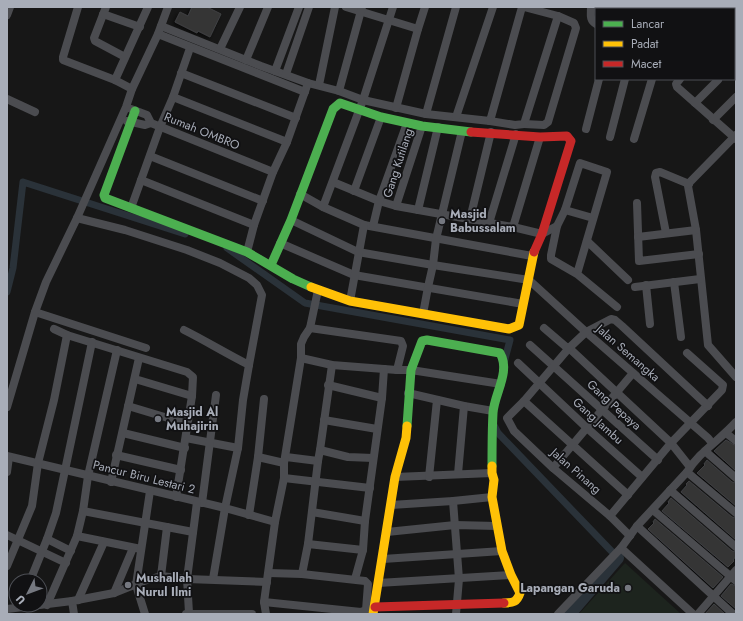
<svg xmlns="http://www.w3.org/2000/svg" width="743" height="621" viewBox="0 0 743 621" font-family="Jost,sans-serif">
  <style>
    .green { fill: #1d241e }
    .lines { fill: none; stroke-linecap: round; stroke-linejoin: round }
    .canal { stroke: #2a3239; stroke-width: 7 }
    .river { stroke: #2a3239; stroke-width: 12 }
    .building { fill: #353536; stroke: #3f4043; filter: url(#shadow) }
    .street { stroke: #4b4c50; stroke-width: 8 }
    .fast { stroke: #4caf50; stroke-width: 9 }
    .slow { stroke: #ffc107; stroke-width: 9 }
    .jam { stroke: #c62828; stroke-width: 9 }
    .poi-dot { fill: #757880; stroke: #111113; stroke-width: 1.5 }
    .labels { text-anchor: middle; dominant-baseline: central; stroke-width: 3.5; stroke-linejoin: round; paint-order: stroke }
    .street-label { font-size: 12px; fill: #a8adb8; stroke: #111113 }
    .poi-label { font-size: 12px; font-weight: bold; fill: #a8adb8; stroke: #111113; text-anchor: start }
  </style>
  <defs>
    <filter id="shadow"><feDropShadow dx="-2" dy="2" stdDeviation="2" flood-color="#0009"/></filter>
  </defs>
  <rect width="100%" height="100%" fill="#171717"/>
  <path class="green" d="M625 563 681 614H579Z"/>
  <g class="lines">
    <g class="canal">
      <path d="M227 248 305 303 510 340 504 363"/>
      <path d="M7 292 13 268 23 182 185 234"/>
      <path d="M494 425 498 433 618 558"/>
    </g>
    <path class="river" d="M570 614 618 558"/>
  </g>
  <g class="building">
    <path d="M192 7H207L221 14 210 37 198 31 197 33 175 22 180 12 188 16Z"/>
    <path d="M726 440 736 446V471L714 451Z"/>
    <path d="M707 460 732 482 736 483V506L697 473 705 465 704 464Z"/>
    <path d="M689 481 732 517 736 518V540L681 492 687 485 686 484Z"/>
    <path d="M671 498 732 551 736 552V556L733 560 734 561 728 567 662 511 669 503 668 502Z"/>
    <path d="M655 519 723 577 713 588 648 529 654 523 653 522Z"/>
    <path d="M731 584 736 586V609L721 596Z"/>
    <path d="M714 604 725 614H705Z"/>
  </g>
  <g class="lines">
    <g class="street">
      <path d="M78 7 63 57V60L115 80 132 89"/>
      <path d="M106 7 94 38 95 41 125 57"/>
      <path d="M346 7 418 29"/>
      <path d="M524 7 558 16 574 23 576 28 548 122 544 125 524 124"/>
      <path d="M591 7C591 14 589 20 596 24"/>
      <path d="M713 7 715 9"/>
      <path d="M103 14 140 27"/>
      <path d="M7 15 10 7"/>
      <path d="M161 26 261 66 308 83 339 91 363 100 426 114 490 121 522 7"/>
      <path d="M734 32 736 34"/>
      <path d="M158 34 305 92"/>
      <path d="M220 49 240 7"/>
      <path d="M246 60 268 7"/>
      <path d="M275 71 299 7"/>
      <path d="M181 73 296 118"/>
      <path d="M286 74 309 7"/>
      <path d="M680 79 676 84 677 87 736 139"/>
      <path d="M115 80 148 7"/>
      <path d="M319 85 335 7"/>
      <path d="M339 91 362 7"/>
      <path d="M173 97 287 142"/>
      <path d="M7 99 35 112"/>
      <path d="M695 103 718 80"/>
      <path d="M396 108 418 29 425 7"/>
      <path d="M131 109 147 115 151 123 273 172"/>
      <path d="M426 114 456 7"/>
      <path d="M456 117 493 7"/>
      <path d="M713 120 736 97"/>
      <path d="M127 121 145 125 151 123"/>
      <path d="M490 121 515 125 524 124 558 16"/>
      <path d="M586 129 599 79"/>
      <path d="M736 135 690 182 688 186 696 230 708 345 736 377"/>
      <path d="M610 137 625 79"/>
      <path d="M634 139 652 79"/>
      <path d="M150 156 263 201"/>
      <path d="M141 180 254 225"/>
      <path d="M333 182 379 201 396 206 513 227 542 234 557 226"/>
      <path d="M354 191 381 117"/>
      <path d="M300 194 323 207 364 225 532 256"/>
      <path d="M637 203 639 261 699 254"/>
      <path d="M396 206 422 126"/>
      <path d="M323 207 363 100 393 7"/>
      <path d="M131 208 160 127 173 97 190 48"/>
      <path d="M418 210 438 127"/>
      <path d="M565 210 593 218"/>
      <path d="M77 218 125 230 187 250 220 263 249 278 257 285 262 295 249 365"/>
      <path d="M470 219 491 132"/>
      <path d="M291 220 358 252 433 265 529 280 586 332 708 438 712 443"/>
      <path d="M489 223 516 134"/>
      <path d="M373 226 379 201 407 123"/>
      <path d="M513 227 540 137"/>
      <path d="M666 233 655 177 656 173 660 172 689 184"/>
      <path d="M638 237 696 230"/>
      <path d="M587 241 628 280"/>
      <path d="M280 243 354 275 523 304"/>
      <path d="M247 252 254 225 273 172 287 142 308 83"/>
      <path d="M577 274 607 172 580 163 565 210 557 226 551 255V259L577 274 617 307"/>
      <path d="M674 282 681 337"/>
      <path d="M646 285 650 324"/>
      <path d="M635 287 700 279"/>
      <path d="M350 301 364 225"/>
      <path d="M35 312 146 348"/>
      <path d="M423 314 428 287 433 265 436 239 462 131"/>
      <path d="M310 328 401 341 403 346 397 370"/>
      <path d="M544 328 565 346 569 348 671 443 690 467"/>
      <path d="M54 329 67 335 187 372 193 377 192 396 176 497"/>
      <path d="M184 330C206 341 227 354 249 365L243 400 238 448 225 508 213 579"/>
      <path d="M530 345 658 460"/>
      <path d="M117 350 88 476 83 511 77 536 141 549"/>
      <path d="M301 358 332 365 397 370H411L501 384"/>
      <path d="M518 363 587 428 642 477"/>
      <path d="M135 379 192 396"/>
      <path d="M328 385 382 398"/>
      <path d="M408 393 464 406 493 411"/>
      <path d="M524 401 628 495"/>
      <path d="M128 406 188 424"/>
      <path d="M7 407 35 312 46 282 77 218 126 107 132 89 158 34 168 7"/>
      <path d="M324 420 377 429"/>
      <path d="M123 433 185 448"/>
      <path d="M726 433 736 441"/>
      <path d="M186 438 238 448"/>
      <path d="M320 450 348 457 373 458"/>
      <path d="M705 451 736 478"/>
      <path d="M116 455 181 470"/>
      <path d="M7 456 225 508 275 522"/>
      <path d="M258 457 284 463"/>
      <path d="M286 457 318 461"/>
      <path d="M553 468 633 373"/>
      <path d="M7 472 9 457"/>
      <path d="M687 472 736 513"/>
      <path d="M458 474 464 406"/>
      <path d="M395 477 492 473"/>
      <path d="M429 477 437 400"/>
      <path d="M284 478 370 488"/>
      <path d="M111 482 139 358"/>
      <path d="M670 490 736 547"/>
      <path d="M453 501 459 579 456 614"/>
      <path d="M202 503 216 395"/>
      <path d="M391 505 453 501 492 497"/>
      <path d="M653 510 736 581"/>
      <path d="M83 511 193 532"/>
      <path d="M312 512 365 521"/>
      <path d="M249 515 258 457 264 399"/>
      <path d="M610 516 671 443 722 390 723 385 687 353"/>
      <path d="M637 526 733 614"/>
      <path d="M387 532 455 525 497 526"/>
      <path d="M7 535 66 563"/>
      <path d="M630 536 610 516 553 468 514 431 507 418 524 401 569 348 586 332 611 319 615 320 622 326 708 406"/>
      <path d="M47 539 71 551"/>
      <path d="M308 544 363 550"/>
      <path d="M621 548 693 614"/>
      <path d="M383 559 502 551"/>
      <path d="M7 566 32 506 38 463 54 400 67 335"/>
      <path d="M302 574 308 544 318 461 320 450 332 365"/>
      <path d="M161 576 167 527"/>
      <path d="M355 579 363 550 365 521 382 398 384 369"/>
      <path d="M30 581 47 539 56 513 92 342"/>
      <path d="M378 583 511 575"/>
      <path d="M114 593 133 548"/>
      <path d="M78 600 104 542"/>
      <path d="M72 601 74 614"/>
      <path d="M264 602 361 612 366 610 368 584 365 581 302 574 269 573"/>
      <path d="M47 605 77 536"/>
      <path d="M7 609 72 601 114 593 144 581 161 576 187 579 267 582"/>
      <path d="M189 613 187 579 197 502"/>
      <path d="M145 614 136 585 150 491"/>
      <path d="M186 614H252"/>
      <path d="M266 614 264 602 275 522 284 478V463L301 358V344L304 337 310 328 318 290"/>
      <path d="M558 614 621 548 637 526 687 472C699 452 720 440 736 422"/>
      <path d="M698 614 736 570"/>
    </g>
    <g class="fast">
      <path d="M135 111 104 195 105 198 247 252 293 279 311 287"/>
      <path d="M271 265 291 220 333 109 340 103 381 117 422 126 471 132"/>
      <path d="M407 426 411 370 422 341 427 340 500 353C511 372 494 394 493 413 492 431 492 448 492 466"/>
    </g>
    <g class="slow">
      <path d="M311 287 350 301 509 329 519 325 534 252"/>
      <path d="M492 466V473L494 480 492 497 502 551 511 575 520 593C517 602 513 603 504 603"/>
      <path d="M373 614 395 477 406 438 407 426"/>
    </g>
    <g class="jam">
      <path d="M471 132 540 137 567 136 571 141 542 234 534 252"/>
      <path d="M375 607 504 603"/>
    </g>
  </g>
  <g class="poi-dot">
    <circle cx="442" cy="221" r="4"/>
    <circle cx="158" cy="419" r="4"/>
    <circle cx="128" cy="585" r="4"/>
    <circle cx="628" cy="588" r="4"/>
  </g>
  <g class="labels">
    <g class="street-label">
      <text transform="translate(202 131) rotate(22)">Rumah OMBRO</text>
      <text transform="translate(398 163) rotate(-72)">Gang Kutilang</text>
      <text transform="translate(628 353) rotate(41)">Jalan Semangka</text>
      <text transform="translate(614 405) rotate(42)">Gang Pepaya</text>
      <text transform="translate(598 421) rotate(42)">Gang Jambu</text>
      <text transform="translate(576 471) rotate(41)">Jalan Pinang</text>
      <text transform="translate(144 477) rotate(14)">Pancur Biru Lestari 2</text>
    </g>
    <g class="poi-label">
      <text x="450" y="214">Masjid<tspan x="450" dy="14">Babussalam</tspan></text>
      <text x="166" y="412">Masjid Al<tspan x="166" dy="14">Muhajirin</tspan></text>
      <text x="136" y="578">Mushallah<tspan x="136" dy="14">Nurul Ilmi</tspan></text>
      <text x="620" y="588" text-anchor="end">Lapangan Garuda</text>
    </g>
  </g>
  <rect width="743" height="621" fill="none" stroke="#a8adb8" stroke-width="16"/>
  <rect x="595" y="8" width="140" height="72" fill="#111113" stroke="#4d4f55"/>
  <rect x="603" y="21" width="20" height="6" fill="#4caf50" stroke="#4d4f55"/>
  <text x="631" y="28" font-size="12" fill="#a8adb8">Lancar</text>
  <rect x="603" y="41" width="20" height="6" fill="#ffc107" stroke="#4d4f55"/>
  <text x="631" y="48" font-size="12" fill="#a8adb8">Padat</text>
  <rect x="603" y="61" width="20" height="6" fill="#c62828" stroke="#4d4f55"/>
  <text x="631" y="68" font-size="12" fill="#a8adb8">Macet</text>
  <g transform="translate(28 593) rotate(228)"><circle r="19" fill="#111113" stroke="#4d4f55"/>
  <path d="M0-3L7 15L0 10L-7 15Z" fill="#757880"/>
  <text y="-6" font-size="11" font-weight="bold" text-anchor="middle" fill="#a8adb8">U</text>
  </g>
</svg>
